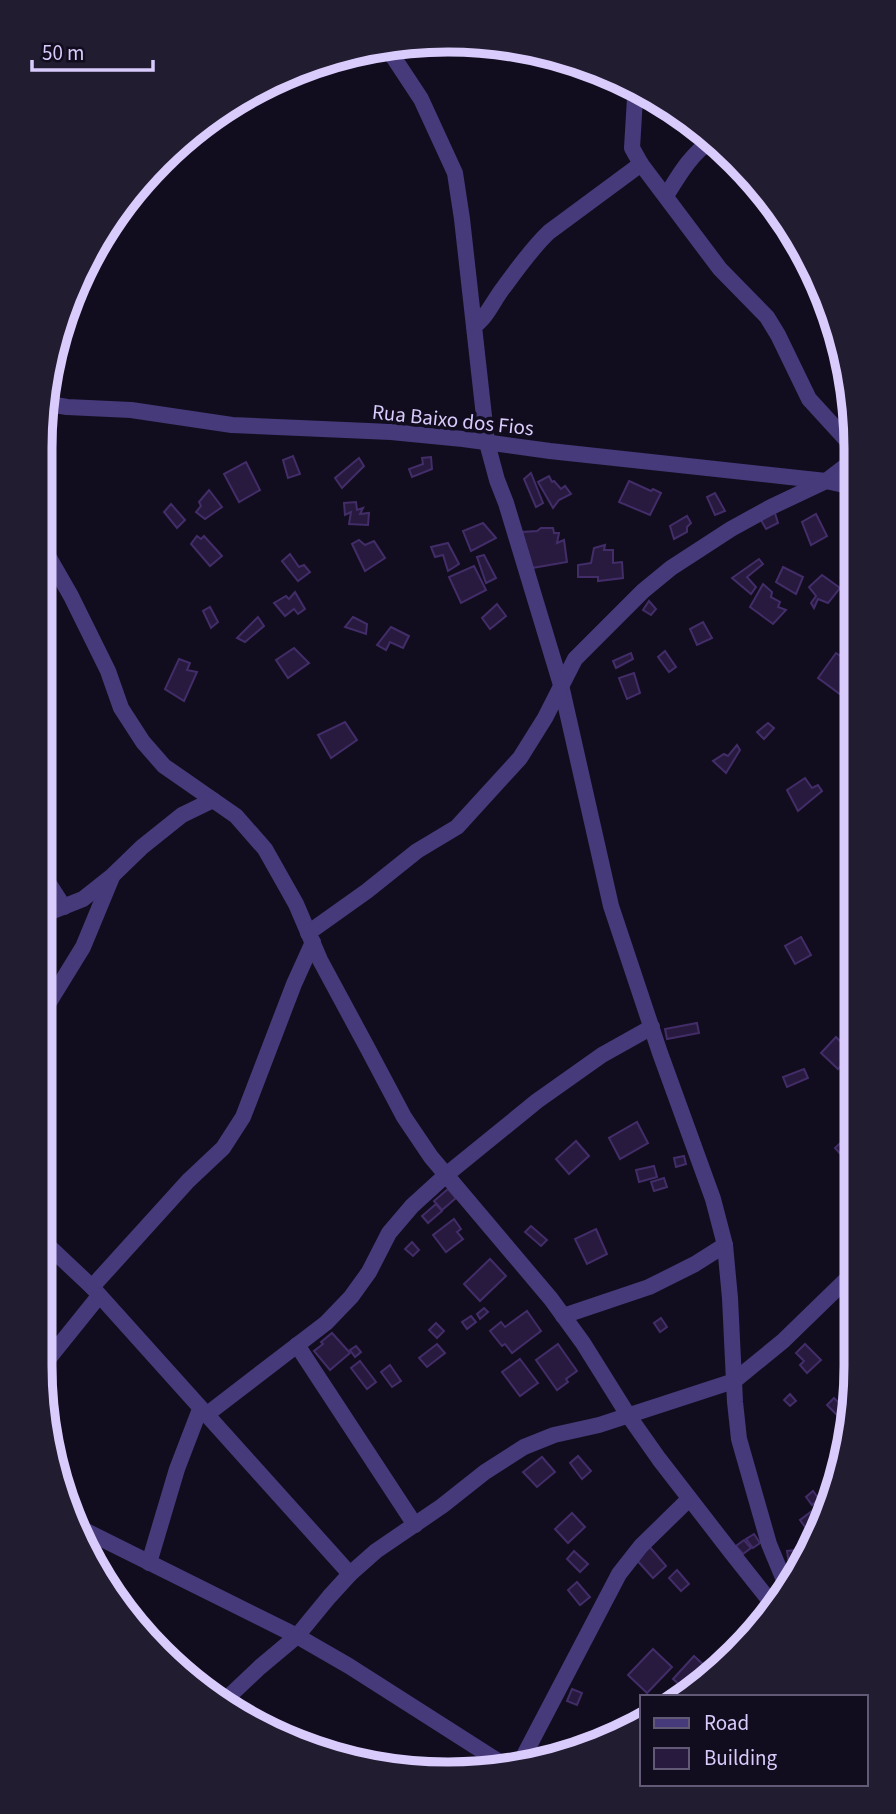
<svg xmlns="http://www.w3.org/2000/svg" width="896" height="1814" viewBox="0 0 896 1814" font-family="'Source Sans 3',sans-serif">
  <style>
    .building { fill: #271a3e; stroke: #422d69; stroke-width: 2 }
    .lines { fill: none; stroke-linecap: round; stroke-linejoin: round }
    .minor { stroke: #473a7b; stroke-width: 16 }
    .labels { text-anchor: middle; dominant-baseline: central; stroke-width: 7; stroke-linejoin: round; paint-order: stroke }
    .street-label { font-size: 21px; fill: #d9ccfd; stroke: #120d1e }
    .rim { fill: none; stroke: #d9ccfd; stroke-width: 9 }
  </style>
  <rect width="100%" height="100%" fill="#120d1e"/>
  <g class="building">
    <path d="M293 456 300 474 288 478 283 460Z"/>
    <path d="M431 457 432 469 412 477 409 469 423 464 422 458Z"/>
    <path d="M359 458 364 466 342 488 335 478Z"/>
    <path d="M246 462 260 490 239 502 224 474Z"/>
    <path d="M531 473 543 503 536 507 524 479Z"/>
    <path d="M549 476 552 482 554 481 561 489 565 486 571 494 559 500 553 508 538 482Z"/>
    <path d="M629 481 651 491 653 489 661 493 650 515 619 502Z"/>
    <path d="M209 490 222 507 205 519 196 512 201 506 199 502Z"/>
    <path d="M715 493 725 511 715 515 707 497Z"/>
    <path d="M356 502 357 510 363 508 360 514 369 513 368 525 349 524 351 512 345 515 344 503Z"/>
    <path d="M171 504 185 520 177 528 164 512Z"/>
    <path d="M774 510 778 523 766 529 761 520Z"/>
    <path d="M816 514 827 536 811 545 802 522Z"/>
    <path d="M687 516 691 523 687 527V532L674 539 670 526Z"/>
    <path d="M483 523 496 538 471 551 463 531Z"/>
    <path d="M541 528H553L554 533H559L557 543 564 540 567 562 532 568 522 532 537 531Z"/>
    <path d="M197 536 201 539 204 536 222 556 210 566 191 544Z"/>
    <path d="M359 540 365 545 374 541 385 558 365 571 352 544Z"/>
    <path d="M448 543 459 564 448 571 443 555 435 557 431 547Z"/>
    <path d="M605 545 604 550H613V563L622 562 623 578 598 581V577H578V565L591 563 594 548Z"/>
    <path d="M290 554 299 567 304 565 310 572 298 581 282 561Z"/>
    <path d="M484 555 496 578 486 583 477 557Z"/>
    <path d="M759 559 763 564 747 577 756 587 751 594 732 578Z"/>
    <path d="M474 566 486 590 461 603 449 577Z"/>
    <path d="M783 567 803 577 796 594 776 582Z"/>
    <path d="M822 575 840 588 828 603 818 599 814 608 811 603 816 596 809 587Z"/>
    <path d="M763 584 772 592 771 597 780 602 778 607 786 610 773 624 750 607Z"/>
    <path d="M295 592 305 609 298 614 294 609 285 616 274 603 286 596 289 599Z"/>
    <path d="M649 601 656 609 651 615 643 610Z"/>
    <path d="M497 604 506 616 490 629 482 618Z"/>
    <path d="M210 607 218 622 211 628 203 611Z"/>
    <path d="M258 617 264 626 245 642 237 638Z"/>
    <path d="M353 617 367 624 366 634 345 627Z"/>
    <path d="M703 622 712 638 697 645 690 629Z"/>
    <path d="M391 627 409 636 403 648 390 642 386 650 377 645Z"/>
    <path d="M294 648 309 663 288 678 276 660Z"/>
    <path d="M665 651 676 667 669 672 658 657Z"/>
    <path d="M631 653 633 659 616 668 613 661Z"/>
    <path d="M836 653 853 664V684L844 697 818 678Z"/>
    <path d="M179 659 190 663 187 670 197 672 184 701 165 689Z"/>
    <path d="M634 673 640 693 627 699 619 678Z"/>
    <path d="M345 722 357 740 331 758 318 735Z"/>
    <path d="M768 723 774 728 764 739 757 732Z"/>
    <path d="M737 745 740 750 726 773 713 761 724 754 728 756Z"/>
    <path d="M805 778 812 788 818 785 822 791 798 811 787 790Z"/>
    <path d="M801 937 811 955 795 964 785 946Z"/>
    <path d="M697 1023 699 1033 667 1039 665 1029Z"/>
    <path d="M836 1037 853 1054 838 1069 821 1053Z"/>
    <path d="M804 1069 808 1078 787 1087 783 1077Z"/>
    <path d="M637 1122 648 1143 620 1159 609 1138Z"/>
    <path d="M847 1137 855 1145V1153L847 1161 835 1148Z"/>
    <path d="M576 1141 589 1156 569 1174 556 1159Z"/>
    <path d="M684 1156 686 1164 676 1167 674 1158Z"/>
    <path d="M654 1166 657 1177 639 1182 636 1170Z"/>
    <path d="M664 1178 667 1187 654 1191 651 1182Z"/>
    <path d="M448 1189 456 1198 442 1210 434 1201Z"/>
    <path d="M436 1204 442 1211 428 1223 422 1216Z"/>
    <path d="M454 1219 461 1229 457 1232 463 1239 446 1252 433 1235Z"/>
    <path d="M531 1226 547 1240 541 1246 525 1232Z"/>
    <path d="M596 1229 607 1254 587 1264 575 1239Z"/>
    <path d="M412 1242 419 1250 413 1256 405 1249Z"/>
    <path d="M490 1259 506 1276 480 1301 464 1284Z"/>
    <path d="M484 1308 488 1312 480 1319 477 1314Z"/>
    <path d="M527 1311 541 1331 512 1353 505 1344 502 1346 490 1331 501 1322 505 1327Z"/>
    <path d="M471 1316 476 1322 467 1329 462 1322Z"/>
    <path d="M661 1318 667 1327 660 1332 654 1323Z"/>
    <path d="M436 1323 444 1331 437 1338 429 1330Z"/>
    <path d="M332 1333 350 1353 330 1370 314 1351 323 1344 321 1342Z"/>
    <path d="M437 1344 445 1353 427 1367 419 1358Z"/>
    <path d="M558 1344 577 1371 566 1379 568 1382 557 1390 536 1360Z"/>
    <path d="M805 1344 821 1360 807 1373 800 1365 804 1361 796 1353Z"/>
    <path d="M356 1346 361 1352 355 1357 350 1350Z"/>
    <path d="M520 1359 538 1383 520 1396 502 1372Z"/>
    <path d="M360 1361 376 1382 367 1389 351 1368Z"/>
    <path d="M390 1365 401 1381 392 1387 381 1372Z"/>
    <path d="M790 1394 796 1401 790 1406 784 1400Z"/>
    <path d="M834 1398 847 1411 840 1418 827 1405Z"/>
    <path d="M578 1456 591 1471 582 1479 570 1463Z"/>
    <path d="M542 1457 555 1472 537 1487 523 1472Z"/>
    <path d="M813 1491 819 1499 812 1505 806 1497Z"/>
    <path d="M820 1505 826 1514 825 1522 817 1535 813 1538 800 1520Z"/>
    <path d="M572 1513 585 1527 568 1543 555 1529Z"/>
    <path d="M754 1534 760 1543 753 1548 746 1539Z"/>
    <path d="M744 1540 751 1548 743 1554 736 1546Z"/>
    <path d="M648 1545 666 1566 653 1578 634 1557Z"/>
    <path d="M796 1550 798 1566 795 1569 790 1570 787 1551Z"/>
    <path d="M574 1551 588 1564 580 1572 567 1559Z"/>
    <path d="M677 1570 689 1584 681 1591 669 1578Z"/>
    <path d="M577 1582 590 1597 580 1605 568 1590Z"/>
    <path d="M653 1649 672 1667 647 1693 628 1675Z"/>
    <path d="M694 1656 708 1669 684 1689 673 1679Z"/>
    <path d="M572 1689 582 1693 577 1705 567 1701Z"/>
  </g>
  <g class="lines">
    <g class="minor">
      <path d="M390 52 421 99 455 173 462 219 487 443 497 480 506 503 561 685 611 906 660 1053 713 1199 725 1245 730 1298 735 1402 739 1439 769 1544 786 1585"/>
      <path d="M279 80 299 70"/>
      <path d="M631 87 635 98 632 148 641 164 720 269 767 317 778 335 809 399 852 446"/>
      <path d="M666 196C679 175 690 155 712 140"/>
      <path d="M474 326C487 318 494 299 504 287 518 268 532 248 549 232L641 164"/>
      <path d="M49 404 67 407 131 410 232 425 391 432 463 439 550 451 826 481 853 487"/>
      <path d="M40 542 71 596 108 671 121 708 143 742 164 766 236 816 265 849 296 904 320 960 368 1049 404 1117 431 1157 551 1299 583 1343 628 1415 659 1459 731 1552 773 1605"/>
      <path d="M40 870 64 907"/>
      <path d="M40 916 83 899 112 876 142 847 182 815 213 800"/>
      <path d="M308 933 367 891 417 851 457 827 520 758 545 718 575 659 643 591 671 568 731 529 771 507 826 481 852 461"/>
      <path d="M40 1017 83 947 112 877"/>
      <path d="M40 1238 92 1287 350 1574"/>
      <path d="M92 1287 188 1181 223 1148 243 1117 294 984 313 942"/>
      <path d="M563 1316 649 1287 695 1264 725 1245"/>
      <path d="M297 1345 415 1525"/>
      <path d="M41 1368 99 1296"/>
      <path d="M206 1415 326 1323 351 1297 369 1272 389 1233 412 1206 446 1175 537 1101 602 1055 652 1027"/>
      <path d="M78 1527 297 1636 349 1666 509 1768"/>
      <path d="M149 1563 177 1469 200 1409"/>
      <path d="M224 1701 260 1667 297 1636 329 1597 350 1574 376 1551 442 1506 485 1472 524 1447 554 1435 599 1425 734 1381 783 1341 855 1271"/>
      <path d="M519 1765 619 1574 641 1546 689 1499"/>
    </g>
  </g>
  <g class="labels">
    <g class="street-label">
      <text transform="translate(453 420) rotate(6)">Rua Baixo dos Fios</text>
    </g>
  </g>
  <path d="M0 0H896V1814H0ZM448 52H448A396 396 0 0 1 844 448V1366A396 396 0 0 1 448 1762H448A396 396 0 0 1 52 1366V448A396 396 0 0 1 448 52Z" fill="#221c30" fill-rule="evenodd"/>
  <path class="rim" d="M448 52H448A396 396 0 0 1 844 448V1366A396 396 0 0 1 448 1762H448A396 396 0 0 1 52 1366V448A396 396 0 0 1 448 52Z"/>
  <rect x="640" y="1695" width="228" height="91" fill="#120d1e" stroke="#625977" stroke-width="2"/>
  <rect x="654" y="1718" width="35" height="10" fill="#473a7b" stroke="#625977" stroke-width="2"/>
  <text x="704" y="1730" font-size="21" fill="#d9ccfd">Road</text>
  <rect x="654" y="1748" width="35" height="21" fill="#271a3e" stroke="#625977" stroke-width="2"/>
  <text x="704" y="1765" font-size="21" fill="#d9ccfd">Building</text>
  <path d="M32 60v10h121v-10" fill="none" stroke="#d9ccfd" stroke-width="3.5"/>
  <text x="42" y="60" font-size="21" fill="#d9ccfd" stroke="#120d1e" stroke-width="5" paint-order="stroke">50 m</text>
</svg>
